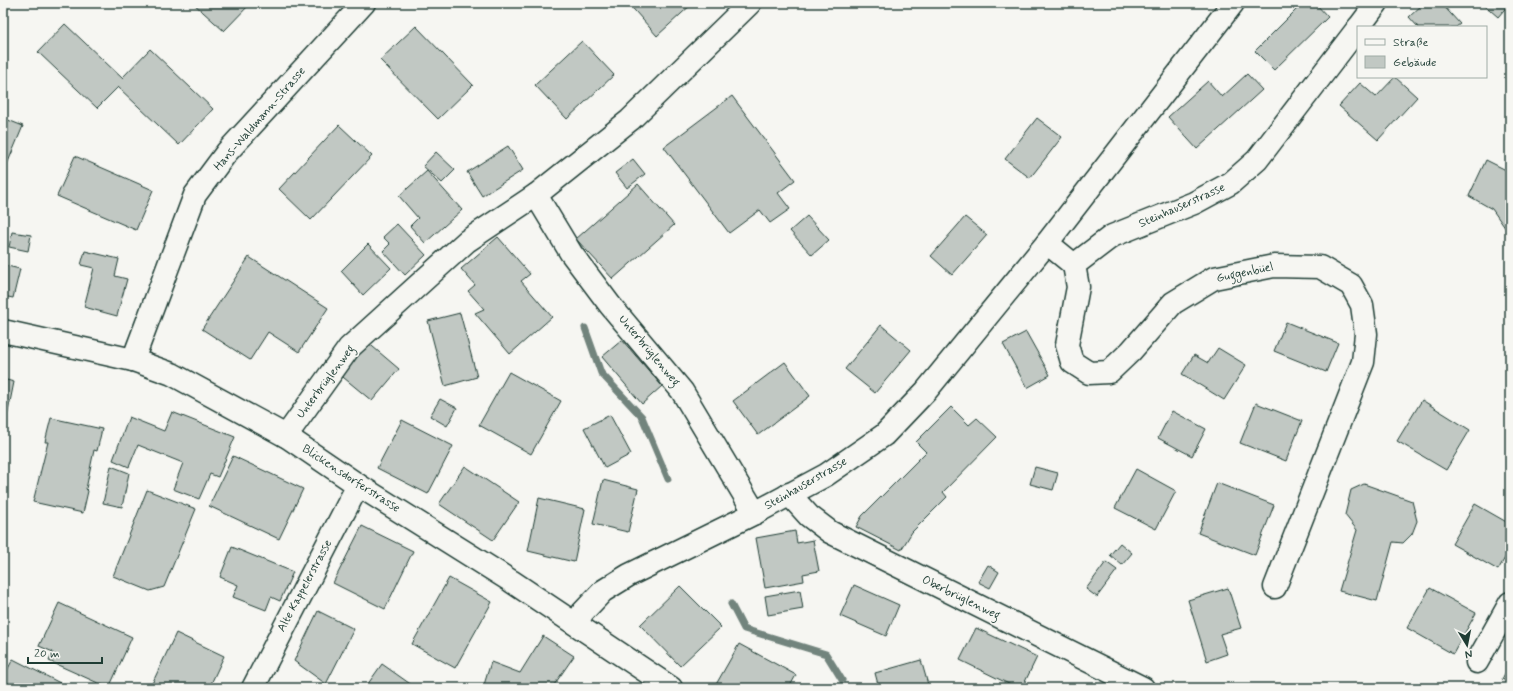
<svg xmlns="http://www.w3.org/2000/svg" width="1513" height="691" viewBox="0 0 1513 691" font-family="Mynerve,sans-serif">
  <style>
    .lines { fill: none; stroke-linecap: round; stroke-linejoin: round }
    .stream { stroke: #72847d; stroke-width: 7 }
    .building { fill: #c1c8c3; stroke: #1f3d34 }
    .minor-casing { stroke: #1f3d34; stroke-width: 25 }
    .tertiary-casing { stroke: #1f3d34; stroke-width: 25 }
    .minor { stroke: #f6f6f2; stroke-width: 22 }
    .tertiary { stroke: #f6f6f2; stroke-width: 22 }
    .labels { text-anchor: middle; dominant-baseline: central; stroke-width: 3.5; stroke-linejoin: round; paint-order: stroke }
    .street-label { font-size: 12px; fill: #1f3d34; stroke: #f6f6f2 }
  </style>
  <rect width="100%" height="100%" fill="#f6f6f2"/>
  <filter id="ink" filterUnits="userSpaceOnUse"><feTurbulence type="fractalNoise" baseFrequency=".025" numOctaves="2"/><feDisplacementMap in="SourceGraphic" scale="8" xChannelSelector="R" yChannelSelector="G"/><feConvolveMatrix kernelMatrix="1 2 1 2 8 2 1 2 1" color-interpolation-filters="sRGB"/></filter>
  <g filter="url(#ink)">
    <g class="lines">
      <g class="stream">
        <path d="M585 328 601 373 642 417 668 479"/>
        <path d="M731 604 744 629 826 654 842 680"/>
      </g>
    </g>
    <g class="building">
      <path d="M193 3H251L224 31Z"/>
      <path d="M628 3H693L657 36Z"/>
      <path d="M1303 3H1315L1328 17 1274 70 1255 51Z"/>
      <path d="M1424 3H1441L1460 24 1456 27H1418L1409 17Z"/>
      <path d="M1482 3H1510L1498 17Z"/>
      <path d="M65 24 122 78 150 49 213 109 179 145 118 87 97 108 38 52Z"/>
      <path d="M416 26 473 85 438 119 380 60Z"/>
      <path d="M582 41 614 75 567 119 535 85Z"/>
      <path d="M1247 74 1262 90 1197 149 1168 117 1208 81 1222 97Z"/>
      <path d="M1395 77 1417 97 1378 140 1339 106 1360 83 1376 97Z"/>
      <path d="M732 96 795 180 778 193 790 209 770 223 760 210 729 233 664 147Z"/>
      <path d="M3 118 23 126 3 174Z"/>
      <path d="M1037 118 1062 137 1030 178 1005 159Z"/>
      <path d="M339 125 372 156 311 220 279 189Z"/>
      <path d="M508 146 523 170 482 196 467 172Z"/>
      <path d="M436 152 455 170 442 183 423 166Z"/>
      <path d="M75 156 153 190 136 230 57 196Z"/>
      <path d="M633 159 645 174 627 188 615 173Z"/>
      <path d="M1486 160 1510 172V231L1508 232 1492 209 1469 196Z"/>
      <path d="M427 171 462 210 425 243 410 226 418 218 399 196Z"/>
      <path d="M638 184 674 225 613 279 576 239Z"/>
      <path d="M807 216 829 240 812 255 790 231Z"/>
      <path d="M965 217 987 235 952 275 931 256Z"/>
      <path d="M397 224 426 255 405 275 383 251 390 244 383 237Z"/>
      <path d="M12 232 31 235 28 251 9 247Z"/>
      <path d="M498 237 530 274 521 281 552 317 510 354 475 313 484 309 468 291 475 285 461 269Z"/>
      <path d="M368 244 391 268 363 295 341 271Z"/>
      <path d="M85 251 119 259 115 276 127 279 117 316 84 307 94 268 81 265Z"/>
      <path d="M249 257 328 308 299 352 268 332 250 360 202 329Z"/>
      <path d="M3 265 20 269 13 298 3 296Z"/>
      <path d="M460 313 477 377 445 386 428 321Z"/>
      <path d="M1286 322 1338 343 1326 372 1274 351Z"/>
      <path d="M881 325 911 350 875 393 845 369Z"/>
      <path d="M1026 332 1050 375 1027 388 1003 344Z"/>
      <path d="M622 340 662 386 642 404 602 357Z"/>
      <path d="M366 341 399 369 372 401 338 373Z"/>
      <path d="M1218 348 1246 365 1224 400 1182 374 1194 355 1208 363Z"/>
      <path d="M785 362 810 396 758 435 733 401Z"/>
      <path d="M509 372 561 401 531 454 479 425Z"/>
      <path d="M3 379 14 382 3 437Z"/>
      <path d="M440 399 457 408 447 426 430 416Z"/>
      <path d="M1422 400 1470 430 1446 470 1397 441Z"/>
      <path d="M1256 403 1302 421 1286 461 1240 443Z"/>
      <path d="M951 407 969 425 977 418 997 437 943 492 947 497 912 532 901 550 856 527 862 516 926 452 916 442Z"/>
      <path d="M1172 411 1206 429 1192 456 1158 438Z"/>
      <path d="M172 412 235 437 218 477 210 474 199 499 173 489 183 463 138 445 129 467 113 460 129 417 164 431Z"/>
      <path d="M610 415 631 454 605 468 584 428Z"/>
      <path d="M51 418 102 429 97 451 94 450 86 489 88 491 83 513 33 502 48 442H45Z"/>
      <path d="M402 420 453 446 428 494 377 468Z"/>
      <path d="M233 456 303 489 279 539 209 506Z"/>
      <path d="M111 466 129 473 122 507 103 503Z"/>
      <path d="M465 466 519 502 493 540 439 504Z"/>
      <path d="M1035 467 1058 473 1053 490 1030 484Z"/>
      <path d="M1136 469 1176 491 1156 529 1115 508Z"/>
      <path d="M603 480 638 489 628 532 593 524Z"/>
      <path d="M1217 483 1274 505 1255 555 1198 533Z"/>
      <path d="M1364 484 1412 501 1417 521 1412 534 1403 543 1393 542 1377 601 1339 591 1357 530 1345 515 1351 490Z"/>
      <path d="M147 490 196 509 164 587 150 591 113 576Z"/>
      <path d="M539 498 585 509 574 562 528 551Z"/>
      <path d="M1475 504 1510 524V549L1498 570 1452 544Z"/>
      <path d="M362 526 413 551 385 609 333 583Z"/>
      <path d="M795 531 797 543 813 540 819 571 803 574 804 581 765 588 756 538Z"/>
      <path d="M1120 543 1132 553 1122 565 1110 555Z"/>
      <path d="M232 547 293 572 280 601 271 597 266 610 233 597 238 585 220 577Z"/>
      <path d="M1106 562 1117 570 1097 597 1086 589Z"/>
      <path d="M988 565 999 572 990 588 978 582Z"/>
      <path d="M449 578 492 602 455 668 412 644Z"/>
      <path d="M854 585 899 605 886 636 840 616Z"/>
      <path d="M680 586 721 627 680 666 640 625Z"/>
      <path d="M1228 588 1241 628 1220 634 1227 654 1207 661 1188 600Z"/>
      <path d="M1430 588 1476 613 1453 654 1407 628Z"/>
      <path d="M800 590 803 609 768 615 765 596Z"/>
      <path d="M59 603 132 637 109 688 49 661 53 652 39 646Z"/>
      <path d="M318 611 354 629 326 684 294 661Z"/>
      <path d="M976 628 1037 657 1022 688H1017L960 660Z"/>
      <path d="M176 633 224 656 209 688H150Z"/>
      <path d="M543 636 574 656 552 688H483L491 662 520 673Z"/>
      <path d="M739 644 796 675 789 688H714Z"/>
      <path d="M13 659 60 683 57 688H3V678Z"/>
      <path d="M921 660 929 688H879L875 673Z"/>
      <path d="M382 664 416 688H365Z"/>
      <path d="M1510 664V683L1502 679Z"/>
    </g>
    <g class="lines">
      <defs>
        <g id="minor">
          <path d="M750 3 630 120 536 195 571 253 610 305 682 391 755 513"/>
          <path d="M1359 27 1377 3"/>
          <path d="M1047 243 1074 265 1112 236 1194 203 1231 183 1257 160 1358 28"/>
          <path d="M1074 265 1078 287 1067 345 1072 362 1089 373 1109 372 1131 351 1173 303 1214 278 1274 266 1320 267 1351 285 1362 305 1366 334 1363 362 1275 587"/>
          <path d="M133 360 195 195 227 152 364 3"/>
          <path d="M286 436 349 348 467 241 536 195"/>
          <path d="M789 494 809 516 830 532 1143 688"/>
          <path d="M1477 662 1510 603"/>
          <path d="M253 688 358 485"/>
        </g>
        <g id="tertiary">
          <path d="M3 331 133 360 172 374 286 436 358 485 511 581 671 688"/>
          <path d="M576 624 583 612 603 591 629 575 755 513 826 475 884 435 926 391 1047 243 1233 3"/>
        </g>
      </defs>
      <use href="#minor" class="minor-casing"/>
      <use href="#tertiary" class="tertiary-casing"/>
      <use href="#minor" class="minor"/>
      <use href="#tertiary" class="tertiary"/>
    </g>
  </g>
  <g class="labels">
    <g class="street-label">
      <text transform="translate(260 119) rotate(-49)">Hans-Waldmann-Strasse</text>
      <text transform="translate(1182 206) rotate(-24)">Steinhauserstrasse</text>
      <text transform="translate(1245 273) rotate(-12)">Guggenbüel</text>
      <text transform="translate(649 351) rotate(50)">Unterbrüglenweg</text>
      <text transform="translate(326 382) rotate(-53)">Unterbrüglenweg</text>
      <text transform="translate(351 479) rotate(33)">Blickensdorferstrasse</text>
      <text transform="translate(806 484) rotate(-30)">Steinhauserstrasse</text>
      <text transform="translate(305 586) rotate(-62)">Alte Kappelerstrasse</text>
      <text transform="translate(961 598) rotate(26)">Oberbrüglenweg</text>
    </g>
  </g>
  <rect width="1513" height="691" fill="none" stroke="#f6f6f2" stroke-width="16"/>
  <rect x="8" y="8" width="1497" height="675" fill="none" stroke="#1f3d34" stroke-width="1.5" filter="url(#ink)"/>
  <rect x="1357" y="26" width="130" height="52" fill="#f6f6f2" stroke="#a0aca6"/>
  <rect x="1365" y="39" width="20" height="6" fill="#f6f6f2" stroke="#a0aca6"/>
  <text x="1393" y="46" font-size="12" fill="#1f3d34">Straße</text>
  <rect x="1365" y="56" width="20" height="12" fill="#c1c8c3" stroke="#a0aca6"/>
  <text x="1393" y="66" font-size="12" fill="#1f3d34">Gebäude</text>
  <g transform="translate(1467 645) rotate(170)" stroke="#f6f6f2" stroke-width="3" paint-order="stroke">
  <path d="M0-3L7 15L0 10L-7 15Z" fill="#1f3d34"/>
  <text y="-6" font-size="11" font-weight="bold" text-anchor="middle" fill="#1f3d34">N</text>
  </g>
  <path d="M28 657v6h74v-6" fill="none" stroke="#1f3d34" stroke-width="2"/>
  <text x="34" y="657" font-size="12" fill="#1f3d34" stroke="#f6f6f2" stroke-width="3" paint-order="stroke">20 m</text>
</svg>
